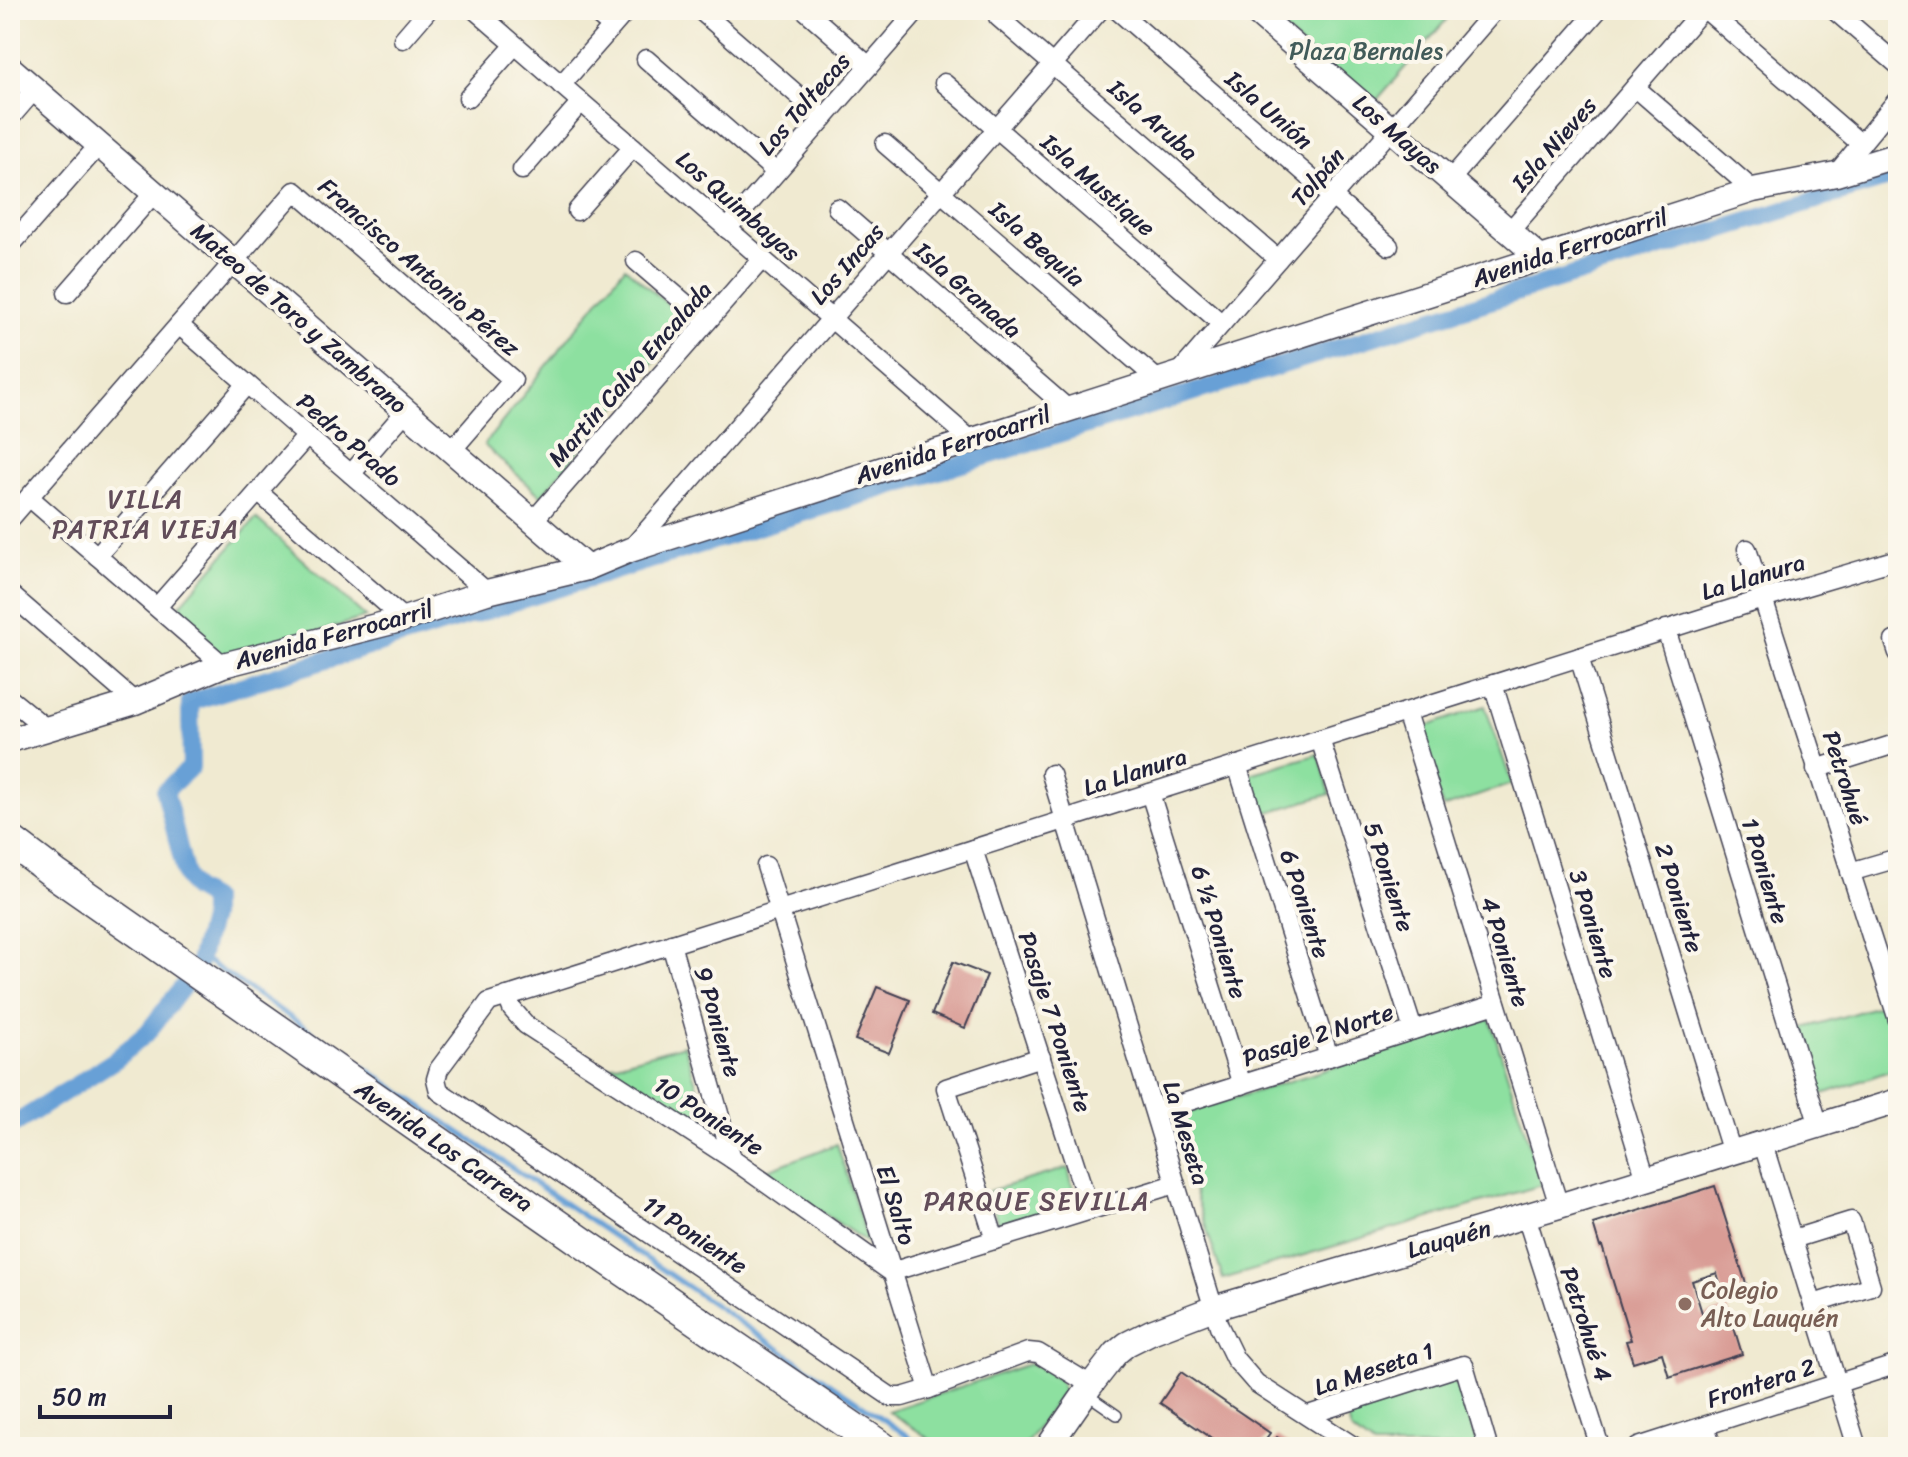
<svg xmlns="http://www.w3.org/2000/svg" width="1908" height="1457" viewBox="0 0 1908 1457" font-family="Sriracha,sans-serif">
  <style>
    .green { fill: #8de0a0; stroke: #58816e; stroke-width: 2 }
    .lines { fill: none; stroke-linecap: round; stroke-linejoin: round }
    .stream { stroke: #67a0d6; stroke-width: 5 }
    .canal { stroke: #67a0d6; stroke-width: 18 }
    .building { fill: #d99c95 }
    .service-casing { stroke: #414052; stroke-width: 12 }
    .minor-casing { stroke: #414052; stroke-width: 21 }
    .tertiary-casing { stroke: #414052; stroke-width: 27 }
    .primary-casing { stroke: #414052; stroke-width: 33 }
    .service { stroke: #fff; stroke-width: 9 }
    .minor { stroke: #fff; stroke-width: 18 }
    .tertiary { stroke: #fff; stroke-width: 24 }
    .primary { stroke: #fff; stroke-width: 30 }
    .education-dot { fill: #8d6e63; stroke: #fbf7ec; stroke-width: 3 }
    .labels { text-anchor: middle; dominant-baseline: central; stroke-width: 8; stroke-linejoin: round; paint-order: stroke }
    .park-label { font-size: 24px; fill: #425b59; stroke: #fbf7ec }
    .street-label { font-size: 24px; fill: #22223b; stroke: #fbf7ec }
    .education-label { font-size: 24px; fill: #785e54; stroke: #fbf7ec; text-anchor: start }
    .neighbourhood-label { font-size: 26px; letter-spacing: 2px; fill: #624d5a; stroke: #fbf7ec }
  </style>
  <rect width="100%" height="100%" fill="#fbf7ec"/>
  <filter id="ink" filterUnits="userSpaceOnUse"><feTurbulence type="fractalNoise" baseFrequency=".0125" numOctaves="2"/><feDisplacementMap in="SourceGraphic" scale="16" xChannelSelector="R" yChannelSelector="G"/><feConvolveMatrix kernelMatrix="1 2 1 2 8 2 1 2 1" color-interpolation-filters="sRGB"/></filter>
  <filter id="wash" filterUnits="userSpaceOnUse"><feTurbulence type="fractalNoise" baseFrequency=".006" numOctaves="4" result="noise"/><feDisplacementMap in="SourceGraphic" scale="32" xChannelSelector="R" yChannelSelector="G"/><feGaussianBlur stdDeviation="1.8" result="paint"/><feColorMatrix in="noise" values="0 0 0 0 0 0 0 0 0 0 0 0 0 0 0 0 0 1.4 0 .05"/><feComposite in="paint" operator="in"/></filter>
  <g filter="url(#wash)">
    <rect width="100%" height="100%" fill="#f0ead1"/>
    <g class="green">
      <path d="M1263 10H1455L1369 109Z"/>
      <path d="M625 267 688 322 541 496 484 445Z"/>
      <path d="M256 518 366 617 217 664 180 605Z"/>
      <path d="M1485 706 1512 784 1443 808 1416 730Z"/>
      <path d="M1319 754 1330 794 1262 814 1250 774Z"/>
      <path d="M1885 1004 1898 1049V1068L1821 1095 1798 1030Z"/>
      <path d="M1490 1019 1542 1185 1223 1279 1170 1118Z"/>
      <path d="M684 1045 715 1143 606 1067Z"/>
      <path d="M837 1144 868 1243 762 1172Z"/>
      <path d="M1068 1168 1078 1209 1001 1231 989 1191Z"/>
      <path d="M1029 1364 1037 1366 1060 1381 1063 1391 1024 1447H939V1445L888 1411Z"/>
      <path d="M1444 1379 1449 1380 1458 1387 1478 1447H1373L1351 1430 1348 1420 1351 1411 1355 1407Z"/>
    </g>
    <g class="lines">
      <path class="stream" d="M200 956 924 1447"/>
      <g class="canal">
        <path d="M198 965 211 917V899L194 889 186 876 165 791 191 767 190 702 1898 175"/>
        <path d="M10 1127 115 1060 147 1033 185 984"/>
      </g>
    </g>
    <g id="blocks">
      <g class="building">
        <path d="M953 962 987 975 965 1028 932 1014Z"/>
        <path d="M877 987 910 1000 889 1053 855 1040Z"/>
        <path d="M1715 1186 1747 1287 1723 1294 1717 1273 1692 1281 1703 1316 1728 1308 1742 1354 1669 1377 1662 1353 1633 1362 1626 1341 1631 1340 1602 1246 1600 1247 1593 1224Z"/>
        <path d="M1181 1372 1270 1433 1260 1447H1225L1160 1403Z"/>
        <path d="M1277 1437 1292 1447H1270Z"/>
      </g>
    </g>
  </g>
  <g filter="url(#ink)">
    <use href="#blocks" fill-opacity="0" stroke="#414052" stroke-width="2"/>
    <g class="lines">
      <defs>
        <path id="service" d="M1088 1395 1117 1415"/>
        <g id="minor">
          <path d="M475 10 970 439"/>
          <path d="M592 10 612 27"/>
          <path d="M700 10 824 118"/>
          <path d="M805 10 869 66"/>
          <path d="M1117 10 1389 246"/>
          <path d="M1706 10 1861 144"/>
          <path d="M1834 10 1898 65"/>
          <path d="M998 17 1278 259"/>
          <path d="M403 39 428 10"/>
          <path d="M646 59 776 172"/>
          <path d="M944 83 1221 323"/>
          <path d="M561 85 627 10"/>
          <path d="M1635 87 1753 190"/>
          <path d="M468 98 515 45"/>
          <path d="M10 118 35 89"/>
          <path d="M885 144 1158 380"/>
          <path d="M522 170 581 102"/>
          <path d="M1836 174 1898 99"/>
          <path d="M1450 180 1598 10"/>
          <path d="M837 208 1067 408"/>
          <path d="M577 211 633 147"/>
          <path d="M727 229 918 10"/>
          <path d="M1509 232 1702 10"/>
          <path d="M10 246 99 145"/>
          <path d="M636 261 707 322"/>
          <path d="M67 293 154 193"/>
          <path d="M179 325 487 592"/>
          <path d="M1179 373 1495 10"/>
          <path d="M351 474 406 411"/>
          <path d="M258 492 404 619"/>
          <path d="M29 497 223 665"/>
          <path d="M10 519 295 191 513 380 452 450"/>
          <path d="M533 521 762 259"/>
          <path d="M1747 549 1898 1020"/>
          <path d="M630 550 1100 10"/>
          <path d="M97 556 247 384"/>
          <path d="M10 594 135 702"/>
          <path d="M157 607 307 436"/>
          <path d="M1666 629 1819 1126"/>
          <path d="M1894 641 1898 653"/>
          <path d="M1579 657 1732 1153"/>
          <path d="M1493 684 1646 1179"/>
          <path d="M10 699 47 729"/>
          <path d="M1406 712 1559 1206"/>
          <path d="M1320 739 1413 1030"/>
          <path d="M1237 765 1329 1057"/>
          <path d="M1816 769 1898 743"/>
          <path d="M1051 774 1219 1326 1235 1359 1256 1383 1355 1447"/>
          <path d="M1150 793 1242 1085"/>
          <path d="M973 849 1090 1210"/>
          <path d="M766 866 929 1389"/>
          <path d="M1850 872 1898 858"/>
          <path d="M671 944 732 1159"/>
          <path d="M507 996 512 1009 526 1025 732 1159 891 1272 1175 1184"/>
          <path d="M1155 1112 1496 1004"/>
          <path d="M1763 1144 1857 1447"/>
          <path d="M1526 1216 1600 1447"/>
          <path d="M1793 1239 1851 1221 1871 1286 1813 1304"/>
          <path d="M995 1240 946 1088 1041 1057"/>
          <path d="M1091 1385 1038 1353 1028 1352 929 1389 902 1397H891L439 1091 436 1079 439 1069 489 1002 1763 599 1898 559"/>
          <path d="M1308 1415 1464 1365 1488 1447"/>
          <path d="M1705 1426 1712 1447"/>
          <path d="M1638 1447 1898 1364"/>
        </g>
        <g id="tertiary">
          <path d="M1253 10 1540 258"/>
          <path d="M10 68 587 568"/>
          <path d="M10 740 135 702 223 665 404 619 487 592 587 568 630 550C1004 428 1379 310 1753 190L1836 174 1898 155"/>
          <path d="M1048 1447 1091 1385 1116 1353 1127 1344 1151 1332 1214 1308 1559 1206 1898 1101"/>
        </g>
        <path id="primary" d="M10 840 55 874 582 1242 882 1447"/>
      </defs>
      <use href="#service" class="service-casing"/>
      <use href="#minor" class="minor-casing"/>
      <use href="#tertiary" class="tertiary-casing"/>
      <use href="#primary" class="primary-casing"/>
      <use href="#service" class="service"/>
      <use href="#minor" class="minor"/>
      <use href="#tertiary" class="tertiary"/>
      <use href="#primary" class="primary"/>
    </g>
  </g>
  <circle class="education-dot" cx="1685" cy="1304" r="8"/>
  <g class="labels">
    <g class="park-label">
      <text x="1366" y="51">Plaza Bernales</text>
    </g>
    <g class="street-label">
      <text transform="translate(804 104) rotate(-49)">Los Toltecas</text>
      <text transform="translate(1269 110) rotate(41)">Isla Unión</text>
      <text transform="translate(1153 120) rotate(41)">Isla Aruba</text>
      <text transform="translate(1397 134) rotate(41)">Los Mayas</text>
      <text transform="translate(1554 144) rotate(-49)">Isla Nieves</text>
      <text transform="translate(1318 177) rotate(-49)">Tolpán</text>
      <text transform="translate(1098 185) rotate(41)">Isla Mustique</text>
      <text transform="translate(738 206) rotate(41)">Los Quimbayas</text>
      <text transform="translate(1037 244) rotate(41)">Isla Bequia</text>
      <text transform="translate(1570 248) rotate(-18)">Avenida Ferrocarril</text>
      <text transform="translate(847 264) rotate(-49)">Los Incas</text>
      <text transform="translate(419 267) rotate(41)">Francisco Antonio Pérez</text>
      <text transform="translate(968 290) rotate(41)">Isla Granada</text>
      <text transform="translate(299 318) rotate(41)">Mateo de Toro y Zambrano</text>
      <text transform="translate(630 374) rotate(-49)">Martin Calvo Encalada</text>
      <text transform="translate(349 440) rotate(41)">Pedro Prado</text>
      <text transform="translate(953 445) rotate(-18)">Avenida Ferrocarril</text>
      <text transform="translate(1753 577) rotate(-17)">La Llanura</text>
      <text transform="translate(334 635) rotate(-15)">Avenida Ferrocarril</text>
      <text transform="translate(1135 772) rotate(-18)">La Llanura</text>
      <text transform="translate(1845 778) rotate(72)">Petrohué</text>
      <text transform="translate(1765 871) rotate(73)">1 Poniente</text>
      <text transform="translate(1389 877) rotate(72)">5 Poniente</text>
      <text transform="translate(1679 898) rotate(73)">2 Poniente</text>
      <text transform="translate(1305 904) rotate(72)">6 Poniente</text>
      <text transform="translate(1593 924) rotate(73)">3 Poniente</text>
      <text transform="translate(1219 932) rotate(73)">6 ½ Poniente</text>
      <text transform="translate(1505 952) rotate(73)">4 Poniente</text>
      <text transform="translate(718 1022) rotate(74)">9 Poniente</text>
      <text transform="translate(1055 1022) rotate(72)">Pasaje 7 Poniente</text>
      <text transform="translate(1318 1035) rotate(-18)">Pasaje 2 Norte</text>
      <text transform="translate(709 1116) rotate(33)">10 Poniente</text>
      <text transform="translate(1186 1133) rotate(73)">La Meseta</text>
      <text transform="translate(444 1146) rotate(35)">Avenida Los Carrera</text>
      <text transform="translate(896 1205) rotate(73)">El Salto</text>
      <text transform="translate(695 1235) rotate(34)">11 Poniente</text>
      <text transform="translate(1449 1239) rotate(-16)">Lauquén</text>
      <text transform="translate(1586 1324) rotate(72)">Petrohué 4</text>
      <text transform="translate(1374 1369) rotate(-18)">La Meseta 1</text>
      <text transform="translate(1761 1383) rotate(-18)">Frontera 2</text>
    </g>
    <g class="education-label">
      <text x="1701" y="1290">Colegio<tspan x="1701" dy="28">Alto Lauquén</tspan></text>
    </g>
    <g class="neighbourhood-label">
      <text x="146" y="499">VILLA<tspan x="146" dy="30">PATRIA VIEJA</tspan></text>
      <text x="1037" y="1201">PARQUE SEVILLA</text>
    </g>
  </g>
  <rect width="1908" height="1457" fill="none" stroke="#fbf7ec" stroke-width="40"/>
  <path d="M40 1405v12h130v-12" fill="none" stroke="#22223b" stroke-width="4"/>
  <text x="52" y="1405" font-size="24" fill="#22223b" stroke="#fbf7ec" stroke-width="6" paint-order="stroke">50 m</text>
</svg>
